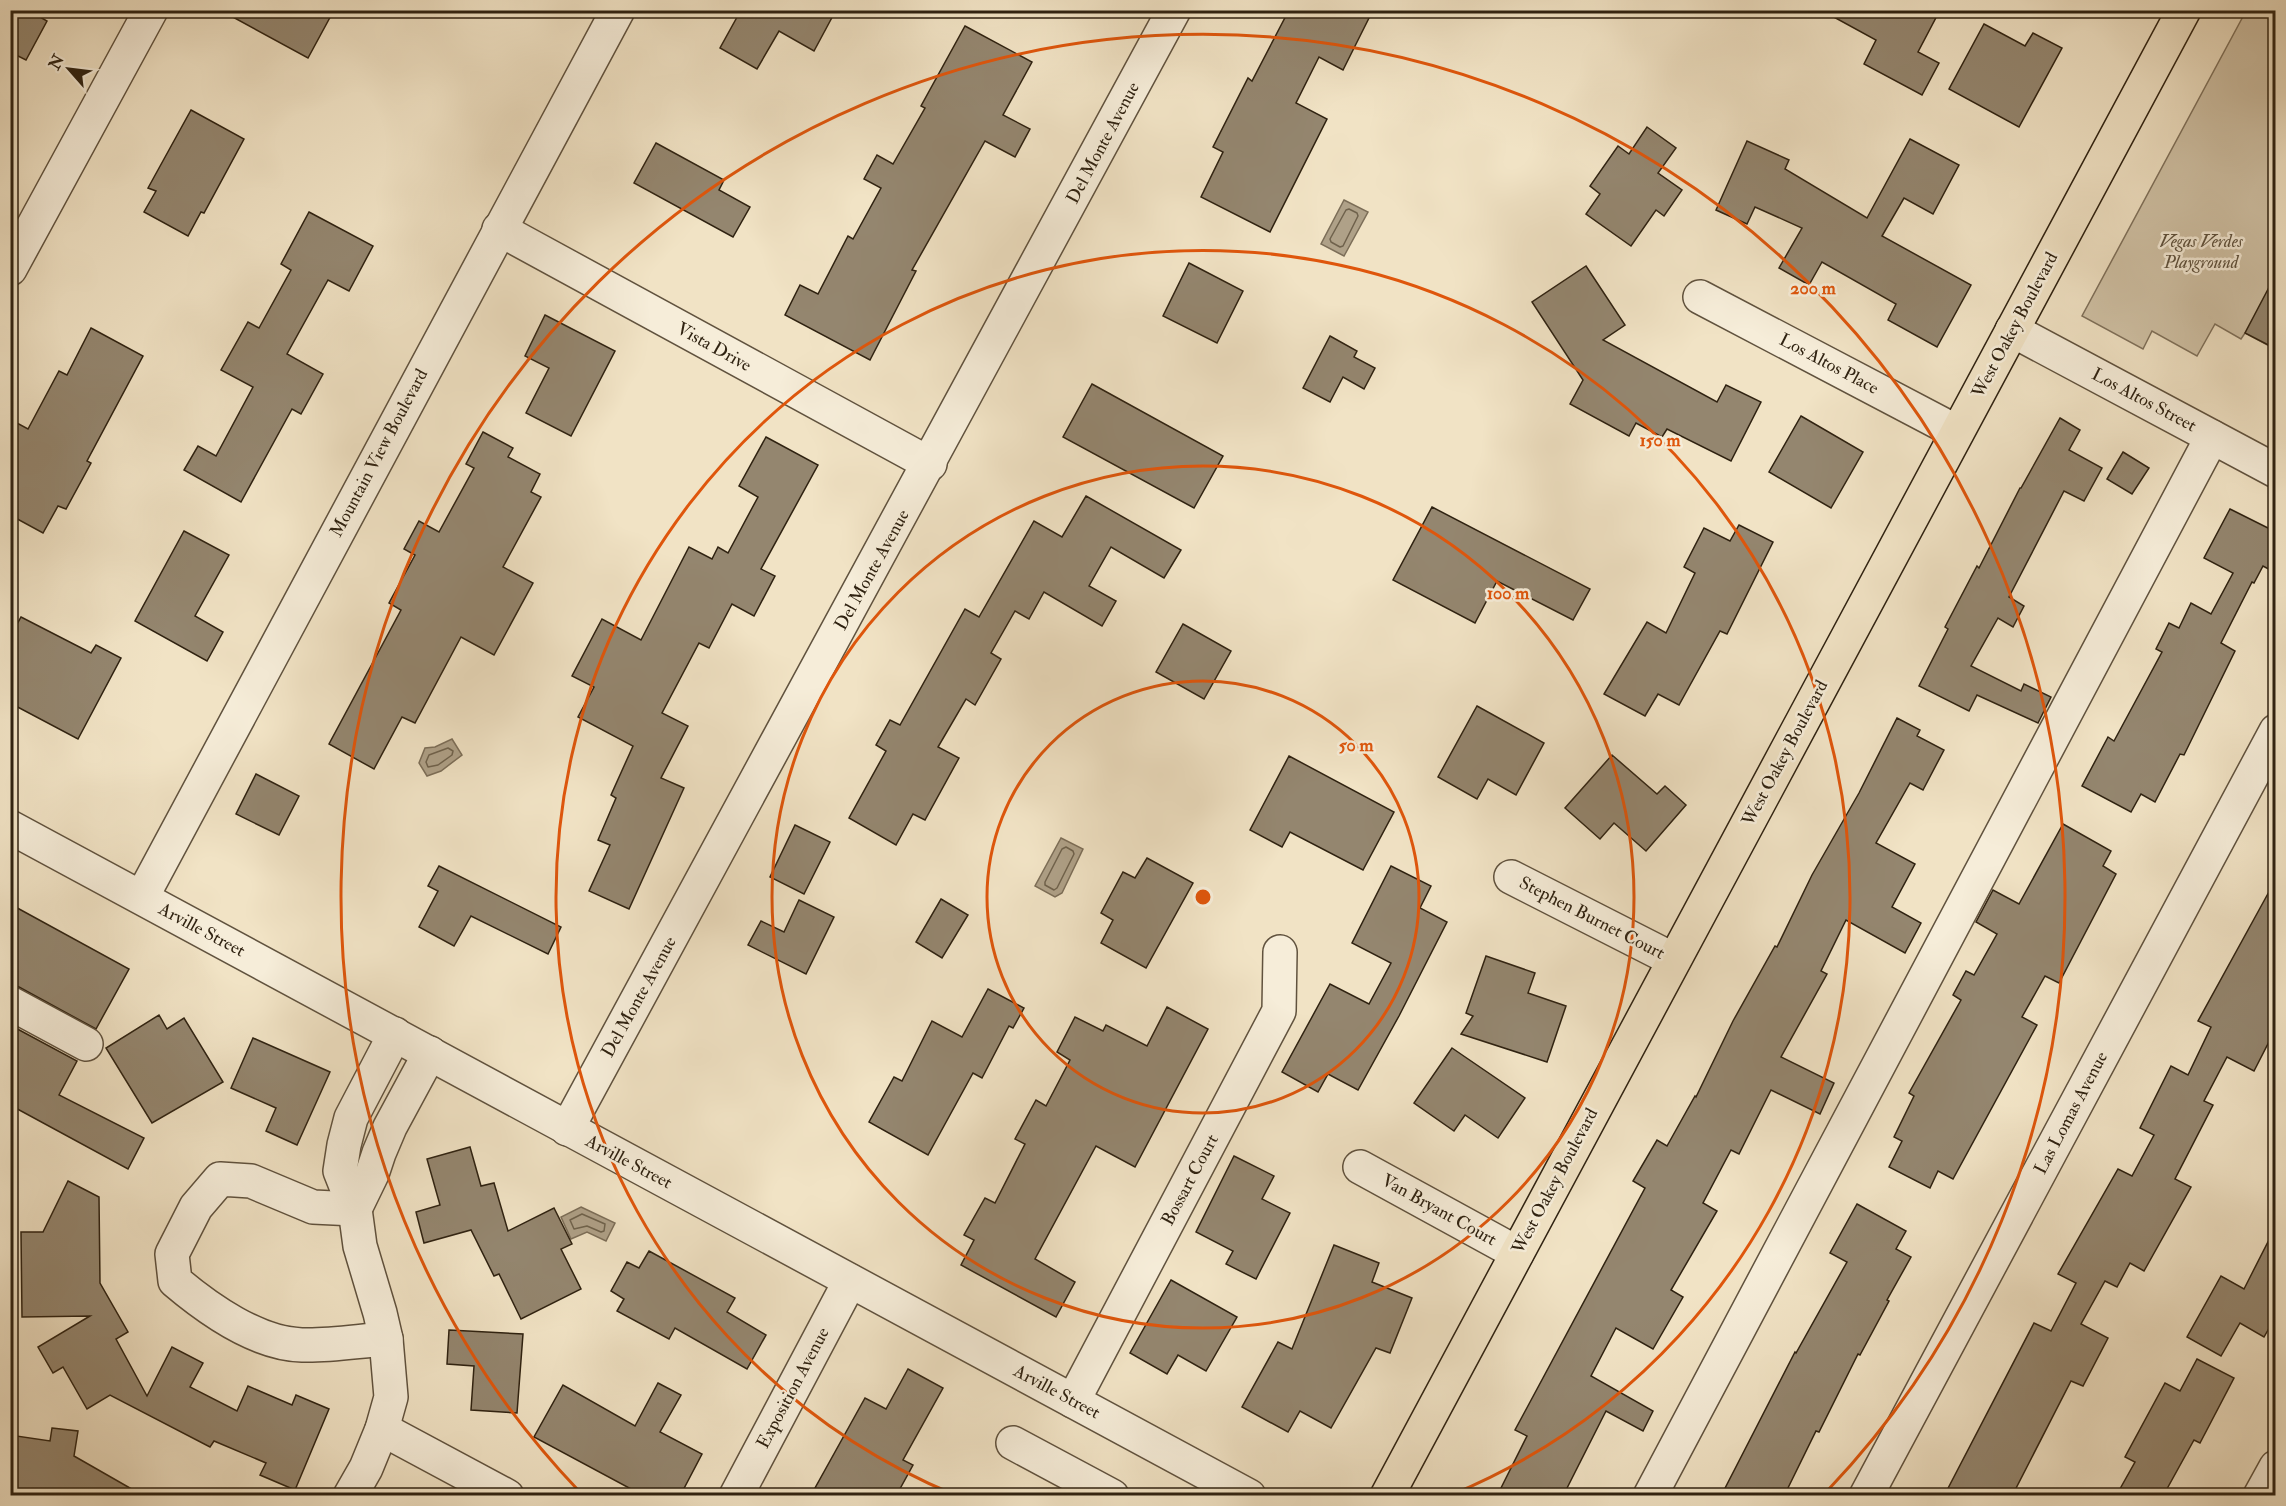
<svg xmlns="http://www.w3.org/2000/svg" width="2286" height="1506" viewBox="0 0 2286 1506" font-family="'IM FELL Double Pica',serif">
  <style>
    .green { fill: #d0c2a6; stroke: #80725c; stroke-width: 1.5 }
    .water { fill: #afa188; stroke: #7c6e58; stroke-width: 1.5 }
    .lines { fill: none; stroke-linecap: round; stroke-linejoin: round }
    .shore { stroke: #6f624c; stroke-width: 1.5 }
    .building { fill: #94866f; stroke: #2f2211; stroke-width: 1.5 }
    .minor-casing { stroke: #60523e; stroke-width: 36 }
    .major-casing { stroke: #2f2211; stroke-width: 36 }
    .minor { stroke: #f6edd9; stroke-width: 33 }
    .major { stroke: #f1e3c5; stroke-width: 33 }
    .ring { fill: none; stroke: #df560c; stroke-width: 3 }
    .labels { text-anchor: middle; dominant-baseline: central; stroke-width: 5; stroke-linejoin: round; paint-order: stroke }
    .street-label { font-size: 18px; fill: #2f2211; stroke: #f6edd9 }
    .park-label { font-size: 18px; font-style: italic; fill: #5f523e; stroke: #f6edd9 }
    .centre { fill: #df560c; stroke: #f6edd9; stroke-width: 3 }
    .ring-label { font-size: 18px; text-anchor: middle; font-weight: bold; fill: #df560c; stroke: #f6edd9; stroke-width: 5; stroke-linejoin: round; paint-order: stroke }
  </style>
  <rect width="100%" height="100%" fill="#f1e3c5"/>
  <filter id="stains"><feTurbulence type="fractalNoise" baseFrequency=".00333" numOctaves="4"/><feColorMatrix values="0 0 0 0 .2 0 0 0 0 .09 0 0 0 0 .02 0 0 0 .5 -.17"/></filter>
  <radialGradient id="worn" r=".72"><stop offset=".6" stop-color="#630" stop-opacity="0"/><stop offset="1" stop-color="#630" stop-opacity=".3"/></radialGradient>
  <path class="green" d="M2246 11H2275V349L2245 333 2241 339 2215 324 2197 356 2152 331 2143 349 2082 316Z"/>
  <g class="water">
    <path d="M1344 200 1368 212 1344 256 1321 244Z"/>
    <path d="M452 739 462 755 441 771 427 776 419 763 425 748 435 747Z"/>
    <path d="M1061 838 1083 849 1062 893 1055 897 1035 886Z"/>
    <path d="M581 1207 615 1223 606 1241 587 1232 571 1239 561 1217Z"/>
  </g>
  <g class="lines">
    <g class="shore">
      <path d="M1349 209 1357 213 1358 216 1343 246 1340 247 1331 242 1330 239 1346 210Z"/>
      <path d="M448 748 453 751 452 755 438 765 428 767 426 762 429 755Z"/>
      <path d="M1066 847 1073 851 1074 854 1057 888 1054 890 1045 885V882L1062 849Z"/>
      <path d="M582 1214 605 1224 604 1231 601 1232 587 1226 574 1229 570 1220Z"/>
    </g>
  </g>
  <g class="building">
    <path d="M10 10H28L47 21 26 60 10 52Z"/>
    <path d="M220 10H334L308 58Z"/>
    <path d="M741 10H836L814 51 779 31 757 69 720 48Z"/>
    <path d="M1289 10H1373L1343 70 1319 57 1296 103 1327 119 1270 232 1201 197 1223 152 1213 147 1248 78 1252 81Z"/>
    <path d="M1821 10H1940L1918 52 1939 63 1922 95 1864 64 1876 40Z"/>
    <path d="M1984 24 2025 46 2033 33 2062 48 2019 127 1949 89Z"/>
    <path d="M965 26 1032 62 1003 115 1030 129 1015 157 985 141 912 270 916 271 870 360 785 315 800 285 818 294 848 236 853 239 881 188 864 179 877 155 893 164 925 108 921 106Z"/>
    <path d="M191 110 244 139 204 213 201 212 188 236 144 212 156 191 148 188Z"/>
    <path d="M1647 127 1676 148 1658 173 1682 190 1664 216 1656 210 1631 246 1586 214 1600 194 1590 186 1618 146 1629 154Z"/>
    <path d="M1910 139 1959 165 1933 214 1904 198 1882 236 1971 285 1937 347 1888 320 1896 304 1822 262 1809 285 1779 268 1802 228 1755 207 1747 224 1716 210 1747 141 1789 160 1785 169 1867 218Z"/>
    <path d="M656 143 724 180 719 190 750 207 733 237 634 183Z"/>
    <path d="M309 212 373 246 349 291 328 280 287 354 323 374 301 414 292 409 241 502 184 470 198 446 216 456 253 387 221 370 248 322 259 328 291 270 281 264Z"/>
    <path d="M1189 263 1243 291 1217 343 1163 316Z"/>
    <path d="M1586 266 1625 325 1603 340 1717 402 1726 385 1761 402 1731 461 1667 429 1662 437 1636 423 1629 436 1570 404 1583 380 1532 302Z"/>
    <path d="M2276 274V349L2245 333Z"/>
    <path d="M545 315 615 351 571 436 526 413 549 368 525 356Z"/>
    <path d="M91 328 143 356 87 461 91 463 66 509 58 506 43 533 10 515V435L17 423 28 429 59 371 67 375Z"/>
    <path d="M1330 336 1357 351 1354 357 1375 368 1364 389 1343 377 1330 402 1303 388Z"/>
    <path d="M1092 384 1223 456 1194 508 1063 437Z"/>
    <path d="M1801 416 1863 452 1831 508 1769 472Z"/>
    <path d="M2060 418 2080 430 2069 450 2102 468 2084 501 2064 491 2009 597 2024 606 2013 627 1998 618 1971 666 2021 691 2024 684 2051 697 2038 723 1977 695 1969 711 1919 686 1948 629 1945 627 1977 566 1979 568 2020 488H2021Z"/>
    <path d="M483 432 513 448 508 457 540 474 531 492 541 497 503 567 533 583 494 655 461 637 415 723 402 717 374 769 329 744 401 610 389 603 415 555 404 549 419 521 439 532 474 468 466 464Z"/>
    <path d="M766 437 818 465 761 569 775 576 754 616 732 604 709 648 699 643 662 713 688 726 661 778 684 788 629 909 589 891 610 845 598 840 616 798 611 795 633 746 578 717 594 687 572 676 602 619 641 640 689 547 712 559 718 547 728 553 758 497 739 486Z"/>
    <path d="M2123 452 2149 468 2132 494 2107 479Z"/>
    <path d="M1086 496 1181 550 1164 578 1111 547 1089 586 1116 601 1102 626 1044 592 1029 619 1015 611 991 653 1001 659 975 705 966 699 938 747 959 758 925 820 913 814 896 845 849 818 886 751 876 745 890 720 900 725 965 609 979 617 1034 521 1062 537Z"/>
    <path d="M1432 507 1590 589 1573 620 1497 581 1475 623 1393 580Z"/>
    <path d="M2230 509 2276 532V573L2263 566 2254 583 2252 582 2221 643 2235 651 2184 755 2180 754 2155 802 2141 794 2131 812 2082 786 2108 737 2114 741 2162 652 2156 649 2169 623 2179 628 2191 603 2211 614 2233 573 2204 558Z"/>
    <path d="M1739 525 1773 542 1727 634 1720 631 1679 705 1658 694 1645 716 1604 694 1647 622 1666 633 1695 573 1684 567 1704 528 1730 541Z"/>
    <path d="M184 531 229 555 195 616 223 632 207 661 135 621Z"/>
    <path d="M21 617 91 653 96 645 121 658 78 739 10 703V637Z"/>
    <path d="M1183 624 1231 651 1204 699 1156 672Z"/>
    <path d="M1477 706 1544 743 1516 795 1488 779 1477 799 1438 777Z"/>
    <path d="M1897 718 1920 730 1917 736 1944 750 1923 790 1910 783 1876 843 1915 864 1892 907 1921 923 1905 953 1846 920 1821 971 1827 974 1781 1057 1834 1083 1820 1114 1771 1090 1739 1154 1731 1150 1703 1203 1717 1211 1671 1290 1683 1297 1653 1349 1616 1328 1591 1376 1653 1411 1643 1431 1606 1411 1563 1496H1497L1527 1436 1515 1430 1645 1188 1633 1181 1657 1140 1667 1146 1695 1096 1696 1097 1733 1021 1775 946 1777 947 1812 875 1859 793Z"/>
    <path d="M1612 755 1657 794 1665 786 1686 805 1646 851 1614 823 1600 839 1565 808Z"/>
    <path d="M1289 756 1394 812 1363 870 1290 832 1282 847 1250 830Z"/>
    <path d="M256 774 299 796 279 835 236 814Z"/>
    <path d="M2063 824 2111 851 2103 866 2116 874 2059 983 2045 976 2022 1017 2037 1025 1953 1179 1938 1171 1930 1188 1889 1167 1902 1141 1894 1137 1914 1096 1909 1093 1961 1000 1953 995 1966 971 1974 975 1997 934 1976 922 1993 890 2019 904Z"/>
    <path d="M795 825 830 842 804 894 770 877Z"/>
    <path d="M1147 858 1193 883 1146 968 1101 943 1113 920 1101 913 1123 872 1135 878Z"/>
    <path d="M439 866 561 927 548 954 471 916 454 946 419 927 438 891 428 886Z"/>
    <path d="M1391 866 1431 886 1420 908 1447 922 1399 1016 1358 1090 1328 1074 1318 1092 1282 1072 1330 984 1369 1004 1391 963 1352 943Z"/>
    <path d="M2276 879V1028L2254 1071 2227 1057 2204 1101 2213 1105 2175 1179 2191 1187 2144 1271 2130 1263 2117 1287 2105 1281 2081 1324 2108 1338 2083 1386 2071 1381 2012 1496H1944L2034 1323 2051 1331 2076 1283 2058 1274 2118 1169 2132 1176 2154 1135 2140 1128 2171 1066 2188 1075 2211 1027 2198 1021Z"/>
    <path d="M941 899 968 915 942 958 916 942Z"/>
    <path d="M799 900 834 917 806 974 748 945 761 921 784 932Z"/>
    <path d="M10 904 129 969 96 1029 19 987 10 984Z"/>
    <path d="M1486 956 1535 973 1528 993 1566 1006 1547 1062 1461 1034 1473 1016 1466 1013Z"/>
    <path d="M988 989 1024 1008 1013 1028 1009 1026 982 1078 973 1073 928 1155 869 1122 894 1077 902 1081 932 1021 962 1037Z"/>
    <path d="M1167 1007 1208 1029 1135 1167 1096 1146 1035 1259 1075 1282 1056 1317 961 1265 974 1240 964 1235 985 1198 995 1203 1025 1144 1015 1139 1036 1100 1046 1106 1070 1060 1057 1052 1075 1017 1103 1031 1106 1025 1147 1046Z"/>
    <path d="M159 1015 167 1029 184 1018 223 1082 152 1123 106 1048Z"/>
    <path d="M10 1025 77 1061 59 1095 144 1138 128 1169 10 1105Z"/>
    <path d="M253 1038 330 1072 297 1145 266 1131 276 1108 231 1088Z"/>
    <path d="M1452 1048 1525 1098 1498 1138 1465 1115 1454 1131 1414 1103Z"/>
    <path d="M470 1147 481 1186 494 1183 508 1231 554 1208 572 1244 561 1249 581 1289 521 1319 499 1274 494 1276 471 1230 424 1243 416 1212 440 1205 427 1159Z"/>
    <path d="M1234 1156 1274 1176 1262 1199 1290 1213 1256 1279 1226 1264 1233 1251 1196 1232Z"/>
    <path d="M68 1181 99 1197 100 1283 128 1332 116 1339 147 1396 172 1347 203 1363 190 1387 237 1411 248 1386 292 1405 296 1395 329 1409 295 1490 260 1475 266 1463 214 1441 210 1447 110 1395 87 1409 63 1367 53 1373 38 1347 90 1316 22 1317 21 1232H43Z"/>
    <path d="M1857 1204 1906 1231 1896 1249 1911 1257 1887 1300 1889 1301 1860 1355 1858 1354 1819 1432 1816 1431 1784 1496H1721L1795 1352 1796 1353 1847 1262 1830 1253Z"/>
    <path d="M2276 1226V1316L2264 1337 2240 1323 2221 1356 2187 1337 2221 1276 2244 1289Z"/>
    <path d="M1334 1245 1379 1263 1372 1282 1412 1298 1390 1353 1376 1348 1331 1428 1300 1411 1288 1432 1242 1407 1278 1342 1292 1349Z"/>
    <path d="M649 1251 735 1298 727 1312 766 1335 747 1369 675 1328 669 1339 617 1311 624 1299 611 1291 627 1262 639 1268Z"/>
    <path d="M1171 1280 1237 1317 1206 1371 1178 1355 1167 1374 1130 1353Z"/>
    <path d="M449 1330 523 1334 517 1413 471 1410 474 1366 447 1364Z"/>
    <path d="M2197 1359 2234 1378 2200 1443 2194 1440 2163 1496H2116L2135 1462 2125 1457 2165 1383 2180 1391Z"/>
    <path d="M908 1369 943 1388 903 1460 913 1465 896 1496H829L815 1488 865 1398 886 1409Z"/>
    <path d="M658 1383 681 1395 660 1432 702 1454 680 1496H644L534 1437 563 1385 635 1426Z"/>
    <path d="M52 1428 78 1431 74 1456 144 1496H34V1492L10 1489V1435L50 1441Z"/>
  </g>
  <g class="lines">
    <defs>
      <g id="minor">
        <path d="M499 229 930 464"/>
        <path d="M10 269 151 10"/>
        <path d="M1700 297 1957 432"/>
        <path d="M2012 330 2276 471"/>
        <path d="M10 827 1249 1496"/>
        <path d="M1511 877 1674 960"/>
        <path d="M142 897 618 10"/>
        <path d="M10 1003 86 1044"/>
        <path d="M567 1129 1174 10"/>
        <path d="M1360 1167 1517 1253"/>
        <path d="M355 1209 313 1207 251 1181 220 1179 196 1207 172 1254 175 1281C208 1309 258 1344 302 1345 329 1346 358 1341 386 1339"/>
        <path d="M355 1209 372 1174 379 1153 390 1127 430 1053"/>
        <path d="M1073 1401 1279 1011 1280 952"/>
        <path d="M382 1429 507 1496"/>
        <path d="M1013 1443 1112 1496"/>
        <path d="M350 1496 366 1468 382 1429 391 1397 386 1339 380 1313 360 1246 355 1209 340 1171 344 1145 351 1118 395 1034"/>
        <path d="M736 1496 850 1281"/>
        <path d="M1650 1496 2212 437"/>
        <path d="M1866 1496 2276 731"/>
        <path d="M2260 1496 2276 1467"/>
      </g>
      <path id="major" d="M1387 1496 2184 10"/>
    </defs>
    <use href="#minor" class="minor-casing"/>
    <use href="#major" class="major-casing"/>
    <use href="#minor" class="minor"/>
    <use href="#major" class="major"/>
  </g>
  <g class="ring">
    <circle cx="1203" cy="897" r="216"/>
    <circle cx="1203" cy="897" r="431"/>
    <path d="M955 1495A647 647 0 1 1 1451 1495"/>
    <path d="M578 1490A862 862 0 1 1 1828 1490"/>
  </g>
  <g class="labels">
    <g class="street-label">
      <text transform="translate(1103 143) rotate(-62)">Del Monte Avenue</text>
      <text transform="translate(2015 325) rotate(-62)">West Oakey Boulevard</text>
      <text transform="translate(714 347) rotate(29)">Vista Drive</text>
      <text transform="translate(1829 364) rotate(28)">Los Altos Place</text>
      <text transform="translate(2144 400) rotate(28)">Los Altos Street</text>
      <text transform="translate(379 453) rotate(-62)">Mountain View Boulevard</text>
      <text transform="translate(872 570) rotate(-61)">Del Monte Avenue</text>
      <text transform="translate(1785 753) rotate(-62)">West Oakey Boulevard</text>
      <text transform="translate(1592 918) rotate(27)">Stephen Burnet Court</text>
      <text transform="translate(202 930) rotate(28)">Arville Street</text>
      <text transform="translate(639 997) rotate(-61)">Del Monte Avenue</text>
      <text transform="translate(2071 1113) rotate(-62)">Las Lomas Avenue</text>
      <text transform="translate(629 1162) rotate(28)">Arville Street</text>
      <text transform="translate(1190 1180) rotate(-62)">Bossart Court</text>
      <text transform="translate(1555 1181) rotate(-62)">West Oakey Boulevard</text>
      <text transform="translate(1439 1210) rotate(29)">Van Bryant Court</text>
      <text transform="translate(793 1388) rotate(-62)">Exposition Avenue</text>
      <text transform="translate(1057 1392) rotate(28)">Arville Street</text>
    </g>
    <g class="park-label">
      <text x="2201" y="241">Vegas Verdes<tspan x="2201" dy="21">Playground</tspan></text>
    </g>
  </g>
  <circle cx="1203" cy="897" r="9" class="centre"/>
  <g class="ring-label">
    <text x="1813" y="294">200 m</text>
    <text x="1660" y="446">150 m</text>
    <text x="1508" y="599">100 m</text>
    <text x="1356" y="751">50 m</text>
  </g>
  <rect width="2286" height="1506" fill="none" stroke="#f1e3c5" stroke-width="36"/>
  <rect x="12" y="12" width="2262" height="1482" fill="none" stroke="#2f2211" stroke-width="3"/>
  <rect x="18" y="18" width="2250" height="1470" fill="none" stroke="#2f2211" stroke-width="1.5"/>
  <g transform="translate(69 69) rotate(298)" stroke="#f6edd9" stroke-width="4.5" paint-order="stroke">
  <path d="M0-4.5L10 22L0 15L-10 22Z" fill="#2f2211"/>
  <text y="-9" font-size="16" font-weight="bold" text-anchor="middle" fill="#2f2211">N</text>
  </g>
  <rect width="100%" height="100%" filter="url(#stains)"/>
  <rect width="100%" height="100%" fill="url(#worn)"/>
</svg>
